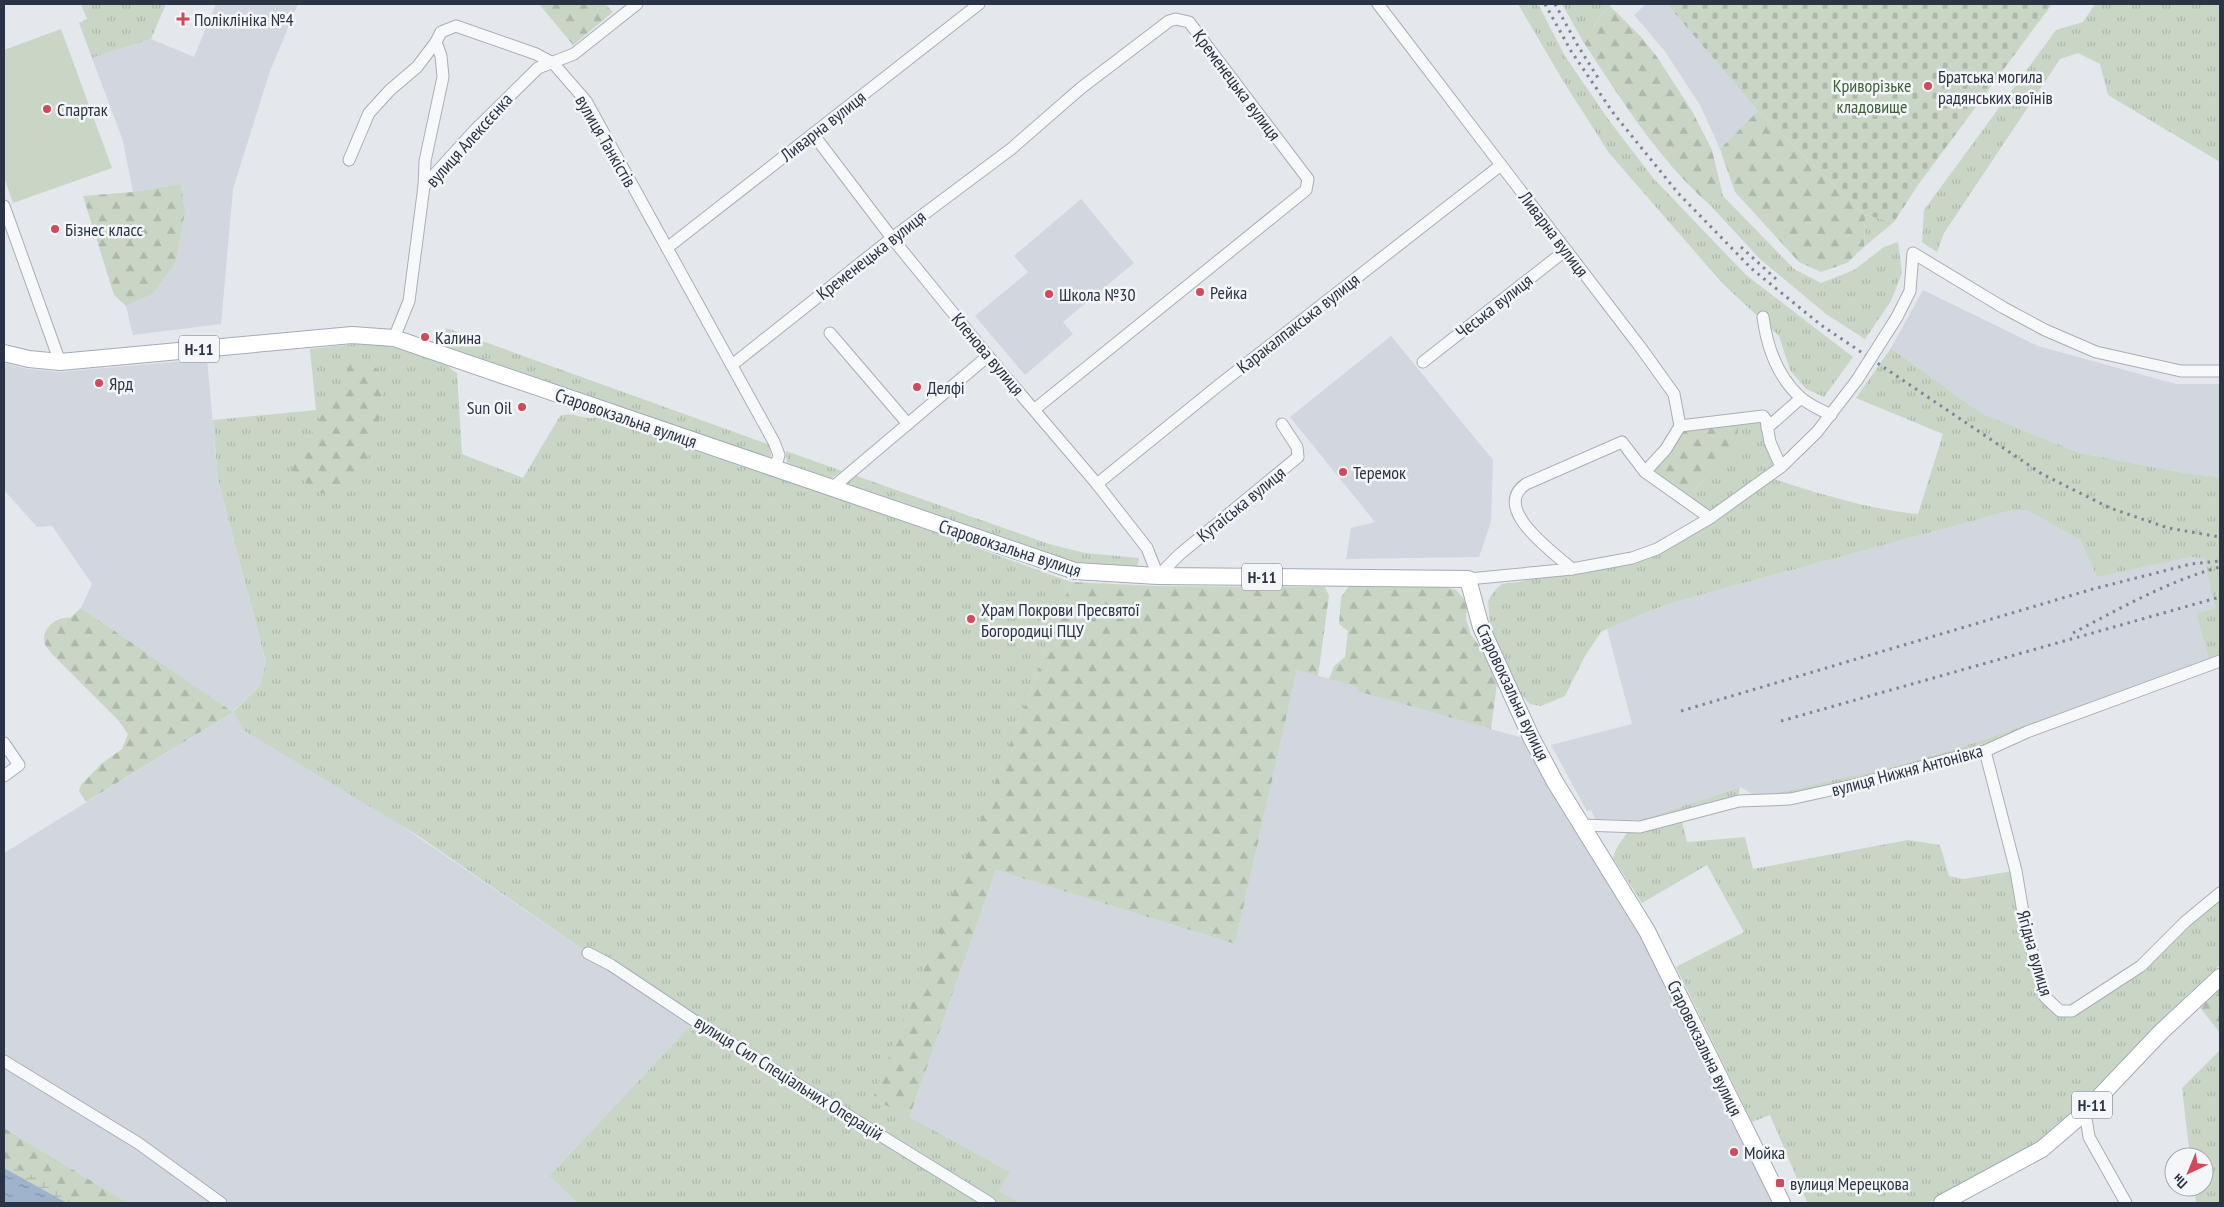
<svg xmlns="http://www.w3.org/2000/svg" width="2224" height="1207" viewBox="0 0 2224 1207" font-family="'PT Sans Narrow',sans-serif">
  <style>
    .built { fill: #d2d6de }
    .grass { fill: url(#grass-tufts) }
    .forest { fill: url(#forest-firs) }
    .wetland { fill: url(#wetland-marsh) }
    .cemetery { fill: url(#cemetery-stones) }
    .pitch { fill: #c9d6c5 }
    .water { fill: url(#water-ripples) }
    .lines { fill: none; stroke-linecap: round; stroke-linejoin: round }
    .minor-casing { stroke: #a9aeb7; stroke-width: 13 }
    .primary-casing { stroke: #a3abb8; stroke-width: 18 }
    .minor { stroke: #f7f8fa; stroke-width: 11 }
    .primary { stroke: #fff; stroke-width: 16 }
    .rail { stroke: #7d8696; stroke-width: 3; stroke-dasharray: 2.5 5; stroke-linecap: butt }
    .minor-bridge-casing { stroke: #a9aeb7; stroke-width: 13; stroke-linecap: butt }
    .minor-bridge { stroke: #f7f8fa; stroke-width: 11 }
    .poi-dot { fill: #d1495b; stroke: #f4f6f9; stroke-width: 2 }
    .labels { text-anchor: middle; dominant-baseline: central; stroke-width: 5; stroke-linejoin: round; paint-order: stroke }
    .shield { fill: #f4f6f9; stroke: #676e7b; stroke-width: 1 }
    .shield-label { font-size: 16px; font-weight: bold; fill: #2b3445 }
    .poi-label { font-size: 18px; fill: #2b3445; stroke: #f4f6f9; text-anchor: start }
    .street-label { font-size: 18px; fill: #2b3445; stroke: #f4f6f9 }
    .park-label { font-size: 18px; fill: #3f6138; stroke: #f4f6f9 }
  </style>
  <defs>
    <pattern id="grass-tufts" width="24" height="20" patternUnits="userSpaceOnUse" patternTransform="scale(1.25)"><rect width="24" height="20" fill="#c9d6c5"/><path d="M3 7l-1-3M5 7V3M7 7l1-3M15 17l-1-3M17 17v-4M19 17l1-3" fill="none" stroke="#adb8ab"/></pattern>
    <pattern id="forest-firs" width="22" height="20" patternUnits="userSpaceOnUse" patternTransform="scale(1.25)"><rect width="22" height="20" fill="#c9d6c5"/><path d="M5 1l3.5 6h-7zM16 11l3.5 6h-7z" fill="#adb8ab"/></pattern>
    <pattern id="wetland-marsh" width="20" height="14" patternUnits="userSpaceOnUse" patternTransform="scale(1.25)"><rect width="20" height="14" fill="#c9d6c5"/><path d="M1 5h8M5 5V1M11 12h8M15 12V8" fill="none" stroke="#adb8ab"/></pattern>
    <pattern id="cemetery-stones" width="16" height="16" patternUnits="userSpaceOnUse" patternTransform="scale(1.25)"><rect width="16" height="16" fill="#c9d6c5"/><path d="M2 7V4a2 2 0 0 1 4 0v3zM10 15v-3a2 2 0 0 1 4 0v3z" fill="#adb8ab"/></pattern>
    <pattern id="water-ripples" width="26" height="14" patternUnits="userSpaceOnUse" patternTransform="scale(1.25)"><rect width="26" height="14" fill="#9fb4cc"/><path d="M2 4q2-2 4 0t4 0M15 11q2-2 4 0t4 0" fill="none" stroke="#8293a7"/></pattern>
  </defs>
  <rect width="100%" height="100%" fill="#e4e7ec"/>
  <g class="built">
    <path d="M216 4H298L270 71 233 189 221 324 133 335 126 306 153 294 176 262 185 212 181 184 133 192 123 141 92 58 151 39 194 57Z"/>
    <path d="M1646 4H1667L1758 111 1720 149 1700 105 1664 50 1634 15Z"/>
    <path d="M1081 199 1134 263 1063 322 1073 334 1025 375 975 316 1028 272 1014 256Z"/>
    <path d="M1923 290 2038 346 2176 384H2220V477L2184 473 2080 453 1981 413 1891 348Z"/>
    <path d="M1391 336 1493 460 1491 522 1479 557 1346 559 1351 528 1375 522 1290 417Z"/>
    <path d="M207 359 218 480 266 664 260 686 233 711 588 953 695 1021 549 1176 577 1203H128L4 1128V853L233 712 81 608 92 584 52 526 37 527 4 490V363L28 369 59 372Z"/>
    <path d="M2027 510 2080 540 2097 577 2192 557H2204L2215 608 2196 613 2209 660 1977 742 1904 764 1758 797 1740 787 1640 820 1595 819 1591 810 1587 811 1551 745 1632 724 1607 629 1654 609 1703 594 2009 511Z"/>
    <path d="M1297 670 1359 687 1358 691 1526 739 1639 925 1774 1203H1020L999 1191 1010 1172 909 1118 996 870 1235 944Z"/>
  </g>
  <g class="grass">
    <path d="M81 4H166L151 39 92 58 79 23 87 19Z"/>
    <path d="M1518 4H1538L1565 56 1608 119 1654 179 1746 275 1853 357 1824 397 1806 389 1790 370 1779 336 1723 284 1609 153 1562 79Z"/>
    <path d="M1562 4H1609L1611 7 1602 13 1584 43Z"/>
    <path d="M2095 4H2220V162L2108 95 2100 64 2078 53 2060 59 1944 233 1937 252 1922 242 1924 210 2056 30 2083 22Z"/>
    <path d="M1723 196 1794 269 1821 283 1854 270 1884 247 1898 242 1902 273 1891 301 1865 339 1826 314 1760 259 1709 204Z"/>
    <path d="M1865 215 1894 222 1864 247Z"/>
    <path d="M446 328 770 445 771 456 769 460 441 347Z"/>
    <path d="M354 344H383L446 364 452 370 457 373 462 454 523 478 560 416C576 411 580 421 598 417L862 506 1071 582 1035 679 874 1098 1010 1172 999 1191 1020 1203H997L866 1120 588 953 417 835 245 731 233 712 260 686 266 663 218 480 213 420 316 410 310 349Z"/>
    <path d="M1891 348 1981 413 2080 453 2184 473 2220 477V659L1983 747 1790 796 1758 797 1904 764 1977 742 2209 660 2196 613 2215 608 2204 558 2192 557 2097 577 2080 540 2027 510 2009 511 1703 594 1654 609 1607 629 1601 632 1585 656 1565 696 1541 706 1530 704 1517 691 1490 626 1488 601 1494 591 1502 584 1519 582 1572 569 1632 558 1710 518 1684 499 1706 479 1737 443 1731 419 1763 416 1781 467 1768 477C1817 493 1866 509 1918 514L1943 434 1856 398Z"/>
    <path d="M786 451 842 471 829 480 791 468 787 463Z"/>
    <path d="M854 475 1049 544 1085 553 1139 558 1137 568H1085L845 484Z"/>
    <path d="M1740 787 1738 798 1640 824V820Z"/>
    <path d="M1682 821 1687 842 1745 837 1753 869 1908 840 1940 845 1949 876 1964 879 2013 871 2042 998 2072 1014 2220 896V965L2187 995 2080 1109 2039 1144 2017 1158 1928 1203H1805L1807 1202 1770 1115 1752 1122 1676 967 1744 932 1707 865 1642 903 1613 858 1617 847 1627 833Z"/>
    <path d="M693 1023 985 1203H577L549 1176Z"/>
    <path d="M2220 1050V1203H2196L2194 1187H2204V1157H2190L2182 1088Z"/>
  </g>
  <g class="forest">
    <path d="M539 4H605L613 12 573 45Z"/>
    <path d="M1611 7 1641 37 1657 57 1692 111 1712 150 1723 196 1709 204C1658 159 1621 99 1584 43L1602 13Z"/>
    <path d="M1758 111 1865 215 1864 247 1847 263 1821 272 1799 262 1735 192 1720 149Z"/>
    <path d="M181 184 185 212 176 262 153 294 126 306 114 295 83 196 133 192Z"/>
    <path d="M364 359C370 363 378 367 380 375 388 398 371 473 350 487 341 494 330 493 320 493L293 473 290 459 295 450 311 434 351 363Z"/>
    <path d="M1731 419 1738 428 1737 443 1728 455 1706 479 1684 499 1645 472 1680 426Z"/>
    <path d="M1071 582 1156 586 1325 587 1329 596 1318 676 1297 670 1235 944 996 870 909 1118 873 1098 1035 679Z"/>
    <path d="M1349 585 1441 586 1456 590 1464 599 1467 608 1466 619 1471 635 1483 651 1497 683 1491 729 1357 691 1358 687 1329 679 1334 666 1345 657 1348 631 1339 624 1341 598Z"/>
    <path d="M81 608 233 712 86 802 79 791 81 785 101 764 122 749 128 734 118 720 52 654C50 651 46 647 45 644 40 629 57 616 70 618Z"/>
    <path d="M2220 977V1033L2194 1000Z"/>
    <path d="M4 1128 128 1203H67L4 1168Z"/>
  </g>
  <path class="wetland" d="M9 1166C35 1173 56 1190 79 1203H59L4 1172Z"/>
  <path class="cemetery" d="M1667 4H2052L1918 185 1894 222 1865 215 1758 111Z"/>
  <path class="pitch" d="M61 29 112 168 13 203 4 177V50Z"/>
  <path class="water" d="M4 1168 67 1203H4Z"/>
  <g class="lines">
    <defs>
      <g id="minor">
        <path d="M1378 4 1641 348 1674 394 1680 426 1666 449 1645 472"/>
        <path d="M813 134 892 238 988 356 1097 484 1147 548 1158 576 1180 554 1298 457 1297 447 1282 424"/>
        <path d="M349 160 369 113 390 90 417 67 436 42"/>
        <path d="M424 186 425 161 443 77 441 56 436 42 441 32 456 26 536 54 553 63 586 101 774 442 779 455 775 469"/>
        <path d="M4 206 60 362"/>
        <path d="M667 248 979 4"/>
        <path d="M1763 317C1767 347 1777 376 1800 397 1809 405 1821 410 1831 415"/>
        <path d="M1897 317 1910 291 1913 253 2004 308 2045 330 2096 352 2181 371H2220"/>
        <path d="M830 333 908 424"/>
        <path d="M394 338 409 301 424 186 474 131 538 68 574 54 637 4"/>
        <path d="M1423 362 1566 250"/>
        <path d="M732 365 892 238 1011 149 1081 88 1169 21 1176 19 1189 22 1308 179 1306 190 1035 409"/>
        <path d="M1680 426 1763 416 1766 420 1770 442 1781 467"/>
        <path d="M1767 428 1801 398"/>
        <path d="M1097 484 1219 385 1501 165"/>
        <path d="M832 488 988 356"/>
        <path d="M1572 569C1554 553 1490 508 1526 484L1622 442 1645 472 1710 518"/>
        <path d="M1468 579 1572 569 1632 558 1657 549 1710 518 1781 467 1817 432 1857 380"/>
        <path d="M4 743 19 765 4 776"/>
        <path d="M1985 751 2016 871 2026 930 2045 997 2060 1011H2072L2141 966 2185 922 2220 893"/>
        <path d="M1581 825 1640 827 1739 801 1790 799 1863 783 1953 758 1985 751 2027 732 2220 661"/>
        <path d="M588 953 611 965 695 1021 990 1203"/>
        <path d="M4 1061 138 1143 221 1203"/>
        <path d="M2085 1112 2089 1137 2126 1203"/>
      </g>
      <g id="primary">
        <path d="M4 353 29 359 60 362 352 335 394 338 1075 571 1158 576 1468 579 1481 627 1531 737 1555 782 1647 931 1782 1203"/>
        <path d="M1942 1203 2042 1149 2085 1112 2161 1032 2220 977"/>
      </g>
    </defs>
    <use href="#minor" class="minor-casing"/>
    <use href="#primary" class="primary-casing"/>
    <use href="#minor" class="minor"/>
    <use href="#primary" class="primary"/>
    <g class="rail">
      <path d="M1545 4 1571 51 1614 114 1678 193 1752 269 1821 325 2042 474 2110 508 2168 528 2220 537"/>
      <path d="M1555 4 1578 46 1600 81"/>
      <path d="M1741 247 1776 279"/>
      <path d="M2073 633C2121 608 2168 581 2220 567"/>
      <path d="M1681 711 2093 589 2191 564 2220 561"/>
      <path d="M1781 721 2220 597"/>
    </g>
    <defs>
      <path id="minor-bridge" d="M1857 380 1897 317"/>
    </defs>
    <use href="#minor-bridge" class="minor-bridge-casing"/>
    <use href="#minor-bridge" class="minor-bridge"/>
  </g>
  <g class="poi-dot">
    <path d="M180.5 11.5h5v5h5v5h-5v5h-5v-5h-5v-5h5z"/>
    <circle cx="1928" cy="86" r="5"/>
    <circle cx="47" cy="109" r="5"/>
    <circle cx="55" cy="229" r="5"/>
    <circle cx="1200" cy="292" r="5"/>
    <circle cx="1049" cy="294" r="5"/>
    <circle cx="425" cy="337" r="5"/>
    <circle cx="99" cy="383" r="5"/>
    <circle cx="917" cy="387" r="5"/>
    <circle cx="522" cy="407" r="5"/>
    <circle cx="1343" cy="472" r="5"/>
    <circle cx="971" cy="619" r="5"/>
    <circle cx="1734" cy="1152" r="5"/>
    <rect x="1775" y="1178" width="10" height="10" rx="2.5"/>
  </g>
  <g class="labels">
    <g class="shield">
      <rect x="179" y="335.5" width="40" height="27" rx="4"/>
      <rect x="1242" y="563.5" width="40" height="27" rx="4"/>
      <rect x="2072" y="1091.5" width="40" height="27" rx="4"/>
    </g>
    <g class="shield-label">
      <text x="199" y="349">Н-11</text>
      <text x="1262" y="577">Н-11</text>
      <text x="2092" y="1105">Н-11</text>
    </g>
    <g class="poi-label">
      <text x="194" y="19">Поліклініка №4</text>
      <text x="1938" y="76">Братська могила<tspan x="1938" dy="21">радянських воїнів</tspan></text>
      <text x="57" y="109">Спартак</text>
      <text x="65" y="229">Бізнес класс</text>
      <text x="1210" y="292">Рейка</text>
      <text x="1059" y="294">Школа №30</text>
      <text x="435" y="337">Калина</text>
      <text x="109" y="383">Ярд</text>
      <text x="927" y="387">Делфі</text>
      <text x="512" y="407" text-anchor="end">Sun Oil</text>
      <text x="1353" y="472">Теремок</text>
      <text x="981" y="609">Храм Покрови Пресвятої<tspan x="981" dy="21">Богородиці ПЦУ</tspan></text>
      <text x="1744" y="1152">Мойка</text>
      <text x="1790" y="1183">вулиця Мерецкова</text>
    </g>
    <g class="street-label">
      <text transform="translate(1237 85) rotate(53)">Кременецька вулиця</text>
      <text transform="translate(823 126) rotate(-38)">Ливарна вулиця</text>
      <text transform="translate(469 140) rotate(-48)">вулиця Алексєєнка</text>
      <text transform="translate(606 141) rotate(60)">вулиця Танкістів</text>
      <text transform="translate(1554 234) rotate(53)">Ливарна вулиця</text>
      <text transform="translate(871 255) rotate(-38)">Кременецька вулиця</text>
      <text transform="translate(1494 306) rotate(-38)">Чеська вулиця</text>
      <text transform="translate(1298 323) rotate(-38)">Каракалпакська вулиця</text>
      <text transform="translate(988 354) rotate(50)">Кленова вулиця</text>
      <text transform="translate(626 418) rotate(19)">Старовокзальна вулиця</text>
      <text transform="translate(1241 504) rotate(-39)">Кутаїська вулиця</text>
      <text transform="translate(1010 548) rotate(18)">Старовокзальна вулиця</text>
      <text transform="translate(1513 692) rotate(65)">Старовокзальна вулиця</text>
      <text transform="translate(1907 770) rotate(-15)">вулиця Нижня Антонівка</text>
      <text transform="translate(2035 953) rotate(74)">Ягідна вулиця</text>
      <text transform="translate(1705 1048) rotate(64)">Старовокзальна вулиця</text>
      <text transform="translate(789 1078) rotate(32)">вулиця Сил Спеціальних Операцій</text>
    </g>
    <g class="park-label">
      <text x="1872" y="85">Криворізьке<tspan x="1872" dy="21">кладовище</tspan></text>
    </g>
  </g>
  <rect width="2224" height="1207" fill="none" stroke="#2b3445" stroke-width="10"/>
  <g transform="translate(2189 1172) rotate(224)"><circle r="24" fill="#f4f6f9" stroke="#a4a8b1"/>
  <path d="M0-4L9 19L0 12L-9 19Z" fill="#d1495b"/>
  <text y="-8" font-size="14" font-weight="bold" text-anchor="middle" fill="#2b3445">Пн</text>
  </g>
</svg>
